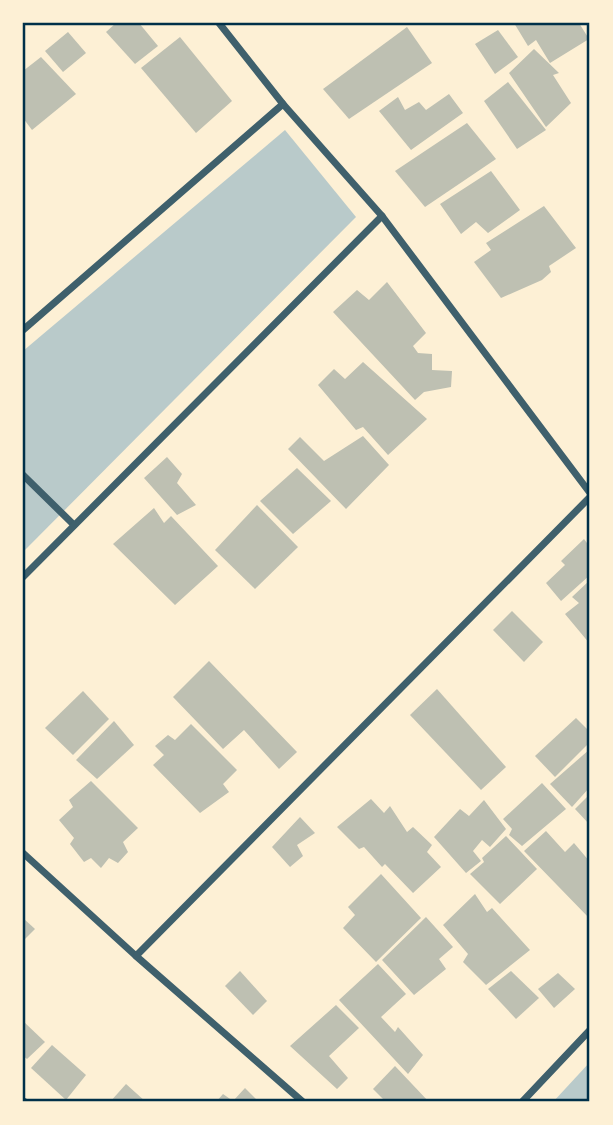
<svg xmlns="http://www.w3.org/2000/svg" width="613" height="1125" viewBox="0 0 613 1125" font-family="'Playfair Display',serif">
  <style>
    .green { fill: #b9caca }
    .building { fill: #bec0b2 }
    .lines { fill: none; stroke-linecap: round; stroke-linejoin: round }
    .minor { stroke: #3f606c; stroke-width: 7 }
    .neatline { fill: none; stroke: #003049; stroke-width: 2.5 }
  </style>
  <rect width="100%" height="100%" fill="#fdf0d5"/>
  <g class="green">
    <path d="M285 130 356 217 23 552V351Z"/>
    <path d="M590 1062V1102H553Z"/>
  </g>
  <g class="building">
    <path d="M116 23H139L158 46 135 64 106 32Z"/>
    <path d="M514 23H579L589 39 550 63 536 40 528 46Z"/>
    <path d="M407 27 432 63 349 119 323 89Z"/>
    <path d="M498 30 518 57 495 74 475 44Z"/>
    <path d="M68 32 86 53 63 72 45 51Z"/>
    <path d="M180 37 232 101 196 133 141 68Z"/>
    <path d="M534 49 559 73 553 75 571 103 546 127 509 73Z"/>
    <path d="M41 57 76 94 32 130 23 118V71Z"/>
    <path d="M508 82 546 130 517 149 484 101Z"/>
    <path d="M449 94 463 113 411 150 379 111 398 97 405 110 419 102 426 110Z"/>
    <path d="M467 123 496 159 425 207 395 171Z"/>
    <path d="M491 171 520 210 488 233 476 222 461 234 440 204Z"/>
    <path d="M544 206 576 248 549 266 551 272 542 280 501 298 474 262 491 250 486 243Z"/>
    <path d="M387 282 426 333 413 346 418 353 432 354V370L452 371 451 387 424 392 415 400 333 312 357 290 369 300Z"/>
    <path d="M363 362 427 419 388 455 363 427 356 430 318 385 334 369 345 379Z"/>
    <path d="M363 436 389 465 346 509 288 449 300 437 324 461Z"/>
    <path d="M167 457 182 474 177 483 196 505 177 515 144 478Z"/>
    <path d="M297 468 331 501 293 534 260 501Z"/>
    <path d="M257 505 298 547 255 589 215 550Z"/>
    <path d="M154 508 164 523 171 516 218 566 175 605 113 544Z"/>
    <path d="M584 539 590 547V575L561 601 546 583 565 565 561 561Z"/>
    <path d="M590 580V644L565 614 579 603 572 597Z"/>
    <path d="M512 611 543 642 524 662 493 630Z"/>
    <path d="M209 661 297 752 279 769 244 730 223 749 173 697Z"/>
    <path d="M437 689 506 767 481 790 410 715Z"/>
    <path d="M83 691 109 719 73 755 45 728Z"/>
    <path d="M576 718 590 732V742L555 777 535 756Z"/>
    <path d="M114 721 134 745 97 779 76 760Z"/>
    <path d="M191 724 237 770 223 784 229 792 200 813 153 765 164 755 155 746 168 735 175 740Z"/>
    <path d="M590 749V787L572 807 550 784Z"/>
    <path d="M91 781 138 828 123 842 128 852 118 863 109 858 101 868 91 858 84 862 70 844 74 838 59 820 73 807 69 800Z"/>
    <path d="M542 783 566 809 522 846 509 835 512 829 503 819Z"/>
    <path d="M587 797 590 801V825L575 809Z"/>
    <path d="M371 799 384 813 390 806 407 832 413 827 432 845 427 852 441 867 413 893 385 864 382 867 364 847 359 849 337 827Z"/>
    <path d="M484 800 506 829 490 847 482 840 473 851 481 861 466 873 434 837 460 809 469 816Z"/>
    <path d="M300 817 315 833 297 845 303 856 290 867 272 847Z"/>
    <path d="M546 831 565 852 574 843 590 862V919L524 851Z"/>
    <path d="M506 836 537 869 500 904 470 874 484 862 482 858Z"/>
    <path d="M381 874 421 918 376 962 343 928 355 915 348 907Z"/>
    <path d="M475 894 487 912 492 908 530 950 486 985 463 962 468 954 443 925Z"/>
    <path d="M426 917 453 947 439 959 446 969 414 995 382 960Z"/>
    <path d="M23 918 35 929 23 941Z"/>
    <path d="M378 964 406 994 381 1017 395 1032 398 1027 423 1055 408 1074 339 1000Z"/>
    <path d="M240 971 267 1001 253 1015 225 986Z"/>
    <path d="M511 971 539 998 516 1019 488 989Z"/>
    <path d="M558 973 575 989 554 1008 538 989Z"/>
    <path d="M336 1005 359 1028 329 1056 348 1078 337 1089 290 1046Z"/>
    <path d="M23 1021 45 1042 27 1059 23 1056Z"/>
    <path d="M52 1045 86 1075 66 1100 31 1068Z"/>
    <path d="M395 1066 429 1102H386L373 1089Z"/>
    <path d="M126 1084 146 1102H110Z"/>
    <path d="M245 1088 259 1102H216L223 1094 233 1101Z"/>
  </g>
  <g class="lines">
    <g class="minor">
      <path d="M219 23 283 104 382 216 590 493"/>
      <path d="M23 330 283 104"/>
      <path d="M23 475 74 525"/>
      <path d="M23 577 382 216"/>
      <path d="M23 853 136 956 590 497"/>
      <path d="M136 956 303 1102"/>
      <path d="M23 1101 25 1102"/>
      <path d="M522 1102 590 1030"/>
    </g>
  </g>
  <rect width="613" height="1125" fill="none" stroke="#fdf0d5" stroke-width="49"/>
  <rect x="24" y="24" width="564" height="1076" class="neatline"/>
</svg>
